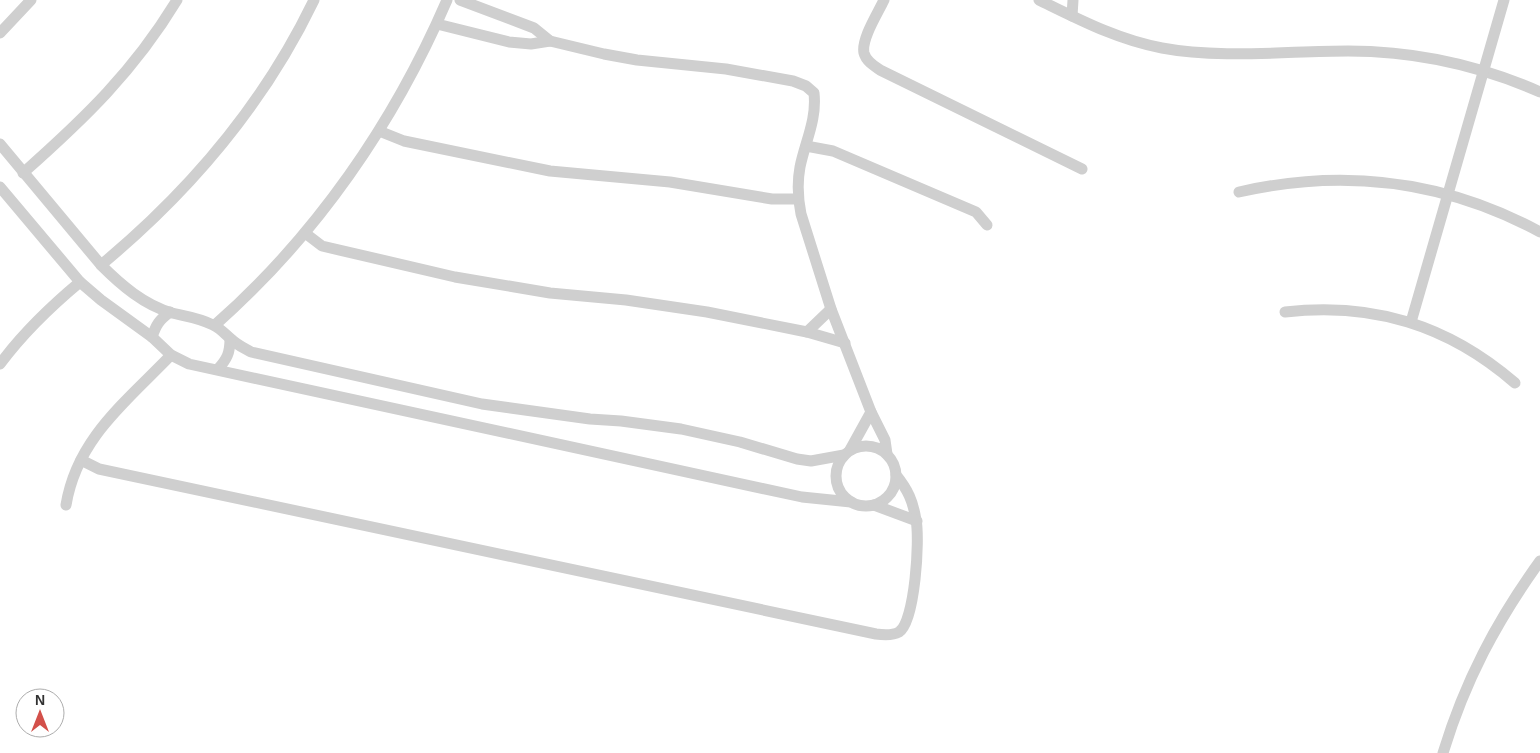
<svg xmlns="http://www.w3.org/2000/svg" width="1540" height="753" viewBox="0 0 1540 753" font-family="Arial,sans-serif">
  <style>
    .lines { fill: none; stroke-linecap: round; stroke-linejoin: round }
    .street { stroke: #cfcfcf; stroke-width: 11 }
  </style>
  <rect width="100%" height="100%" fill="#fff"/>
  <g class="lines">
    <g class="street">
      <path d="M460 0 534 28 550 41 604 54 637 60 726 69 793 81 806 86 814 93C817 120 805 142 800 167 797 183 798 199 801 214L831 309 871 412 885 440 887 454"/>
      <path d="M884 0C878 13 861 39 864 53 866 61 874 66 880 70L1082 169"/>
      <path d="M1039 0C1078 19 1118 40 1162 48 1220 59 1289 51 1348 51 1415 51 1479 65 1540 92"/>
      <path d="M1072 16 1073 0"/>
      <path d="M437 24 509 42 531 44 550 41"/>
      <path d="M0 33 31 0"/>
      <path d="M379 131 404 141 550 171 670 182 772 199H798"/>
      <path d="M0 144 101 265C121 285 144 305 172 313 185 316 200 318 213 325 220 328 225 334 231 339 237 345 244 348 251 352L482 404 590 419 621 421 681 429 740 442 797 459 811 461 844 455"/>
      <path d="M806 146 833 151 976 212 987 225"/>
      <path d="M23 173C85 118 134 71 177 0"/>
      <path d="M0 187 80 282 101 300 152 337 171 355 189 364 802 497 851 502"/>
      <path d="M1239 192C1345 168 1444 180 1540 232"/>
      <path d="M305 233 322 246 455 277 550 293 626 300 707 312 807 332 845 343"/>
      <path d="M101 265C189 192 264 104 314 0"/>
      <path d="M1285 312C1373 302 1448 325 1515 383"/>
      <path d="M1411 322 1504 0"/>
      <path d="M215 325C316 236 394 123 447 0"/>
      <path d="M807 332 831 309"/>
      <path d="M152 337C156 325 159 320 170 312"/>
      <path d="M0 364C23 333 50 307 80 282"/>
      <path d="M218 369C227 359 230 353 230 339"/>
      <circle cx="866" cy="476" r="30"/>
      <path d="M850 450 871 412"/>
      <path d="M81 460 99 469 876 634C883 635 892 636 899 632 915 622 920 539 916 520 913 501 908 490 896 475"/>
      <path d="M66 505C77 438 127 401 171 355"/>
      <path d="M874 505 917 521"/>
      <path d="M1443 753C1465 681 1496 622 1540 561"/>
    </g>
  </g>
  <g transform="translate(40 713)"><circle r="24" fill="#ffffff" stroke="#adadad"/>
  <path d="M0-4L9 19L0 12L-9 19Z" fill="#d3504a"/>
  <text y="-8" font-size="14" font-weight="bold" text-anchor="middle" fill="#323232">N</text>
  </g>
</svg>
